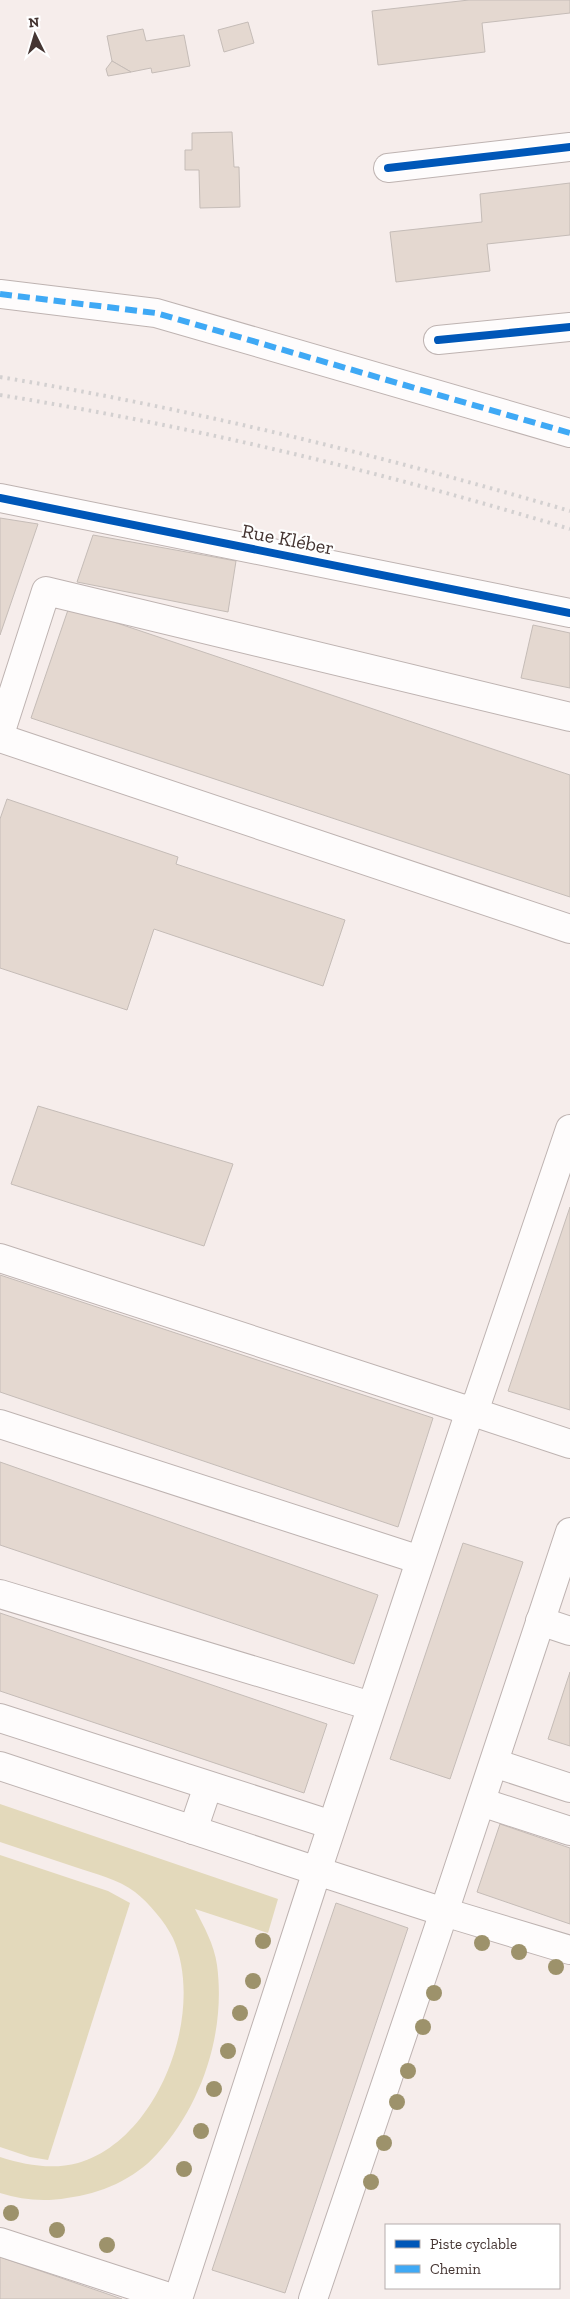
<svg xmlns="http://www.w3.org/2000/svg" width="570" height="2299" viewBox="0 0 570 2299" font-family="'Zilla Slab',serif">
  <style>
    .green { fill: #e3d9bb }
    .building { fill: #e4d8d0; stroke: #c5bcb7 }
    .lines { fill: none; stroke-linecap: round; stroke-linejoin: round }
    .minor-casing { stroke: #beb3b1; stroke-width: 30 }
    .minor { stroke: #fefcfc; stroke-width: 28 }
    .rail { stroke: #d3d0d0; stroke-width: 4; stroke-dasharray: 2.5 5; stroke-linecap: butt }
    .quiet { stroke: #3fa9f5; stroke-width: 6; stroke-dasharray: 12 6; stroke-linecap: butt }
    .cycleway-casing { stroke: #fff; stroke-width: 11 }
    .cycleway { stroke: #0057b8; stroke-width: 8 }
    .tree { fill: #9d926b }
    .labels { text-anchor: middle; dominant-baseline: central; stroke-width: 4.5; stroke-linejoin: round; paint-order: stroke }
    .street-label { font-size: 20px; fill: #453532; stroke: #fff }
  </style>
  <rect width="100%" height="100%" fill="#f6edeb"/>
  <g class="green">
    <path d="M0 1804 278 1899 268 1933 195 1909C204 1927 214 1944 217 1965 226 2032 202 2105 157 2154 135 2179 100 2194 67 2198 44 2202 22 2200 0 2193V2157C25 2165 52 2170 78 2163 159 2140 206 2012 173 1938 165 1922 149 1903 135 1892 118 1879 95 1874 75 1867 50 1859 25 1850 0 1842Z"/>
    <path d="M0 1855 108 1891 130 1903 48 2160 30 2157 0 2147Z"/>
  </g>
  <g class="building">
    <path d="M469 0H570V13L482 23 485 52 378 65 372 11Z"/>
    <path d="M248 22 254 43 224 52 218 30Z"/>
    <path d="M143 29 146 41 184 35 190 66 152 73 151 68 131 72 112 61 107 36Z"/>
    <path d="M112 61 131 72 108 76 106 69Z"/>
    <path d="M232 132 234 167H239L240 207 200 208 199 170H185V150H192V133Z"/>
    <path d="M570 183V235L487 244 490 271 396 282 390 232 482 222 480 194Z"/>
    <path d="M0 518 38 524 0 635Z"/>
    <path d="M93 535 236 561 228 612 77 582Z"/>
    <path d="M69 607 570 775V897L31 718Z"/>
    <path d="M533 625 570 633V688L521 678Z"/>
    <path d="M7 799 178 857 176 864 345 920 323 986 154 929 127 1010 0 968V819Z"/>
    <path d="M38 1106 233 1164 204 1246 11 1184Z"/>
    <path d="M570 1207V1410L508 1391Z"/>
    <path d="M0 1275 433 1418 398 1527 0 1392Z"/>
    <path d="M0 1462 378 1595 354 1664 0 1545Z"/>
    <path d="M463 1543 523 1562 450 1779 390 1759Z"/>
    <path d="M0 1613 327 1724 304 1793 0 1691Z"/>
    <path d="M570 1672V1746L548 1739Z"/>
    <path d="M500 1824 570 1848V1924L477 1892Z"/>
    <path d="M336 1903 408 1928 285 2293 212 2270Z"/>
    <path d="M0 2257 122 2299H0Z"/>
  </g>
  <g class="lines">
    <defs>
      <g id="minor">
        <path d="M388 168 570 147"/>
        <path d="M0 294 156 313 570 433"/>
        <path d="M438 340 570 327"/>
        <path d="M0 498 570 613"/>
        <path d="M0 734 46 591 570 717"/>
        <path d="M0 738 570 929"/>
        <path d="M0 1258 470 1411 478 1400 570 1129"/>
        <path d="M0 1424 420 1560"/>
        <path d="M0 1594 371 1706"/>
        <path d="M540 1621 570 1631"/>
        <path d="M0 1718 332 1825"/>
        <path d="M494 1763 570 1788"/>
        <path d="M0 1766 317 1871 470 1411 570 1444"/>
        <path d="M481 1802 570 1831"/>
        <path d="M193 1830 208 1786"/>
        <path d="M0 2242 175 2299"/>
        <path d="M178 2299 317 1871 444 1912 570 1532"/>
        <path d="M313 2299 444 1912 570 1950"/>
      </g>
    </defs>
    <use href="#minor" class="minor-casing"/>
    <use href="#minor" class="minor"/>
    <g class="rail">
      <path d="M0 377C193 409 383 456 570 511"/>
      <path d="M0 395C192 426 383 472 570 529"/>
    </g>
    <path class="quiet" d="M0 294 156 313 570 433"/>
    <defs>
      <g id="cycleway">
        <path d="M388 168 570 147"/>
        <path d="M438 340 570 327"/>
        <path d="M0 498 570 613"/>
      </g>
    </defs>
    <use href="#cycleway" class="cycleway-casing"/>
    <use href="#cycleway" class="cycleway"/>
  </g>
  <g class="tree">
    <circle cx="263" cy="1941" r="8"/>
    <circle cx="482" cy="1943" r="8"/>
    <circle cx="519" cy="1952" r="8"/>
    <circle cx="556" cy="1967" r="8"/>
    <circle cx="253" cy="1981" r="8"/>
    <circle cx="434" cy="1993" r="8"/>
    <circle cx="240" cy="2013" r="8"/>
    <circle cx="423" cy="2027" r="8"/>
    <circle cx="228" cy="2051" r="8"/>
    <circle cx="408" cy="2071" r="8"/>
    <circle cx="214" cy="2089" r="8"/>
    <circle cx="397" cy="2102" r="8"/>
    <circle cx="201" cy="2131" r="8"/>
    <circle cx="384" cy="2143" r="8"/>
    <circle cx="184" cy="2169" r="8"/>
    <circle cx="371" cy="2182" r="8"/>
    <circle cx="11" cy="2213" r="8"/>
    <circle cx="57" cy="2230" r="8"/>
    <circle cx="107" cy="2245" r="8"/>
  </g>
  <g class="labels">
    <g class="street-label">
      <text transform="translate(288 539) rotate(11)">Rue Kléber</text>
    </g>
  </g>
  <rect x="385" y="2224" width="175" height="65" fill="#ffffff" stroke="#b5aead"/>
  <rect x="395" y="2240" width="25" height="8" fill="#0057b8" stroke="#b5aead"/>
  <text x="430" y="2249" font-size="15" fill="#453532">Piste cyclable</text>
  <rect x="395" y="2265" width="25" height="8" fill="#3fa9f5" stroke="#b5aead"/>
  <text x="430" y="2274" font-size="15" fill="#453532">Chemin</text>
  <g transform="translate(35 35) rotate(355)" stroke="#ffffff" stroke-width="4" paint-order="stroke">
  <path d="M0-4L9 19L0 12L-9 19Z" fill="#453532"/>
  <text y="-8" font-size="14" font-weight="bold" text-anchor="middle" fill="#453532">N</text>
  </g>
</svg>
